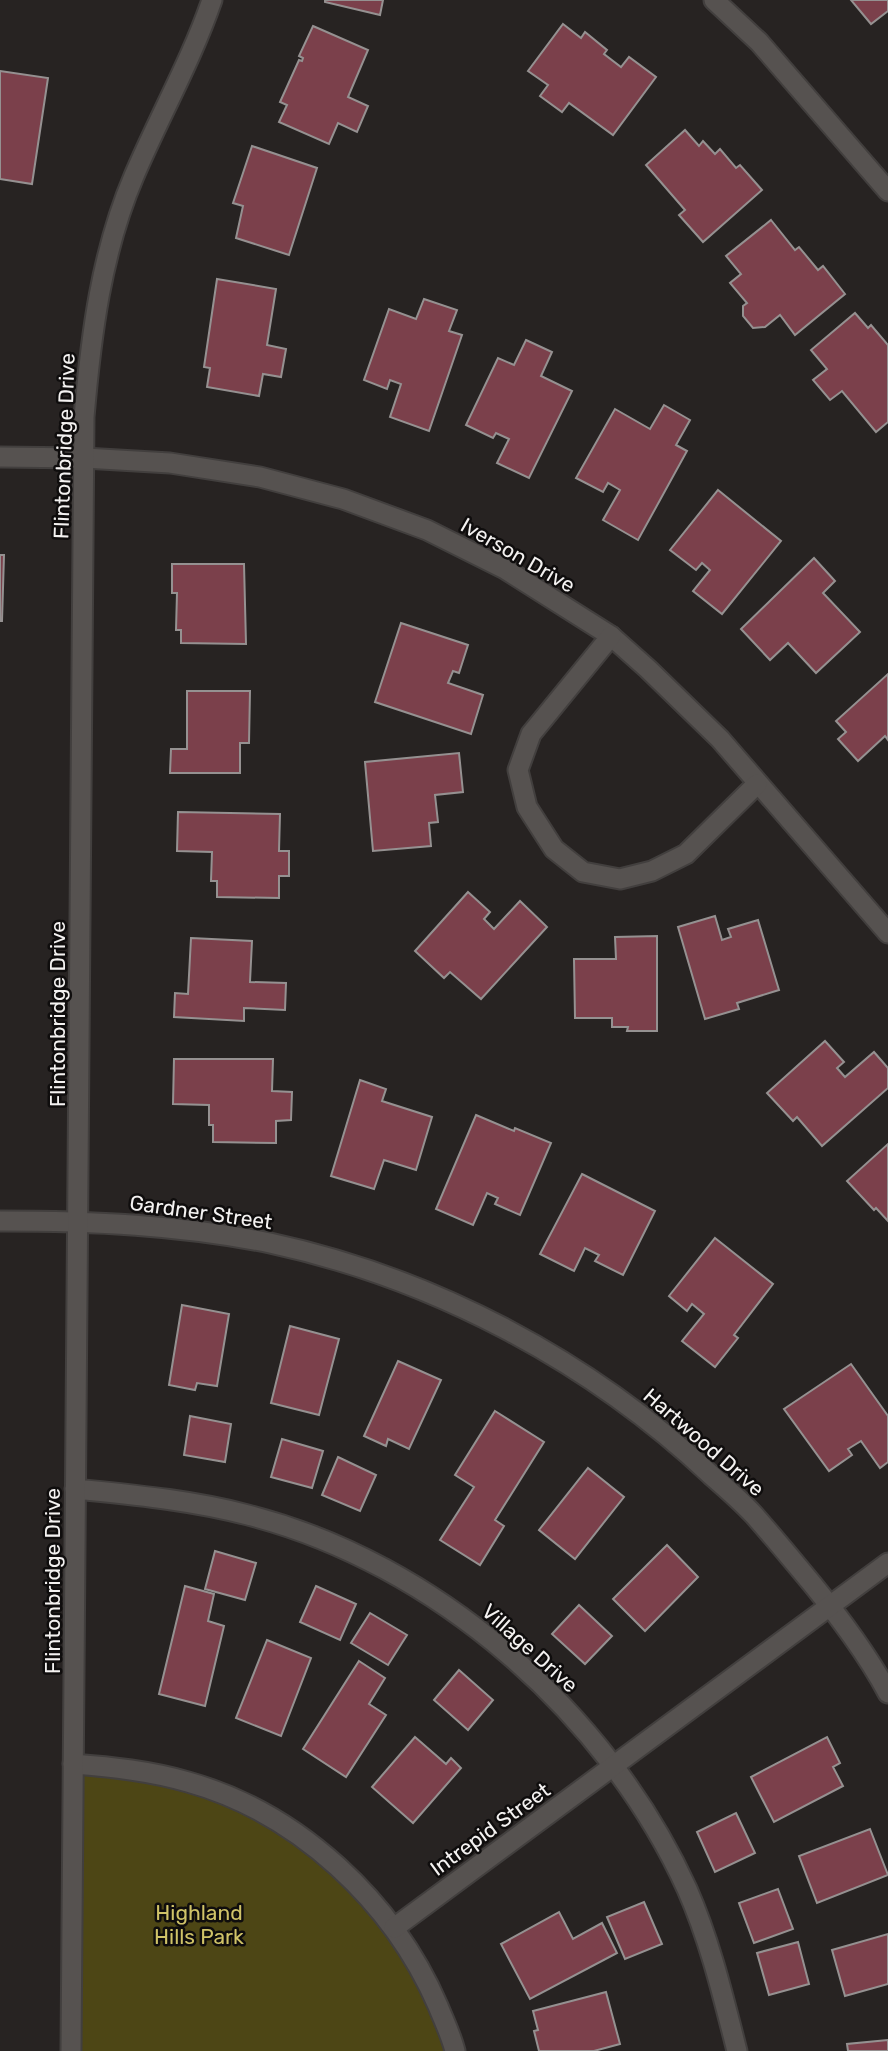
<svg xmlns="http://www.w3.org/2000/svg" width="888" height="2051" viewBox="0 0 888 2051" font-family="Rubik,sans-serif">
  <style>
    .green { fill: #4d4615 }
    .building { fill: #7b404b; stroke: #959191; stroke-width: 2 }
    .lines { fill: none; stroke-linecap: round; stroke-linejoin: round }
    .minor-casing { stroke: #423f3e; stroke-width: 23 }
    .minor { stroke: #565250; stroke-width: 19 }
    .labels { text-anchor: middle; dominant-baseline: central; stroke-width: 5; stroke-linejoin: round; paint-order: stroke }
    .street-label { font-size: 21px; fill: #f4f2f1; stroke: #0f0d0d }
    .park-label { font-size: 21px; fill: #d0c368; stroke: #0f0d0d }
  </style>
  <rect width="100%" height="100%" fill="#272322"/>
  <path class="green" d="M74 1765 191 1785 298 1835 394 1929 454 2051H72Z"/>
  <g class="building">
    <path d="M325 0H383L380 15 325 2Z"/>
    <path d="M851 0H888V11L871 24Z"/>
    <path d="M563 24 581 38 585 32 607 50 604 54 621 67 629 57 656 77 613 135 569 103 562 112 540 96 548 85 528 71Z"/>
    <path d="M313 26 368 50 348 97 368 106 357 132 338 123 329 144 279 122 287 105 280 102 299 60 302 61 303 58 299 56Z"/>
    <path d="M0 71 48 78 32 184 0 179Z"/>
    <path d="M685 130 699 146 703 141 715 154 720 149 736 168 740 165 762 190 703 242 679 215 685 210 646 165Z"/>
    <path d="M252 146 317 168 289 255 236 238 243 206 233 203Z"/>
    <path d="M771 220 795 250 799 247 818 270 823 266 845 294 795 335 780 315 765 327 753 328 743 316V306L747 303 730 283 741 274 726 256Z"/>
    <path d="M217 279 276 289 267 345 286 349 281 377 263 374 259 396 207 387 210 368 204 367Z"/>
    <path d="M424 299 457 310 449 331 462 335 429 431 390 417 401 384 390 380 387 389 364 380 389 309 416 319Z"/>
    <path d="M855 313 868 328 871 325 888 345V422L876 432 842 391 830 400 813 380 827 369 811 350Z"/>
    <path d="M526 340 552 352 541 376 572 391 529 478 497 463 509 439 496 433 493 438 466 425 498 358 514 365Z"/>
    <path d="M664 405 690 420 676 445 687 451 638 540 603 520 620 490 608 483 603 492 576 478 615 409 650 429Z"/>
    <path d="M718 490 781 541 722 614 693 591 710 570 702 563 696 570 670 550Z"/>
    <path d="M0 555H4L2 621H0Z"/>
    <path d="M814 558 835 581 823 593 860 632 816 673 788 643 770 660 741 629Z"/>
    <path d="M172 564H244L246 644 181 643V630H176L177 593H172Z"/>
    <path d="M401 623 468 645 459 673 453 671 448 683 483 695 471 734 375 702Z"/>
    <path d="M888 674V740L885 736 858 761 838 739 846 732 836 721Z"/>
    <path d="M187 691H250L249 743H240V773H170L171 749H187Z"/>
    <path d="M459 753 463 792 435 795 438 822 429 823 431 846 373 851 365 762Z"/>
    <path d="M178 812 280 814 279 851H289V876H279V898L217 897V881H211L212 852 177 851Z"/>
    <path d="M468 892 490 912 484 919 494 929 520 901 547 927 481 999 450 972 444 978 415 951Z"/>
    <path d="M715 916 722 940 731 937 728 929 758 920 779 990 737 1003 739 1009 705 1019 678 927Z"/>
    <path d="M657 936V1031H627L628 1027H612V1018H575L574 959H616L615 937Z"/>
    <path d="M191 938 252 941 250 982 286 983 285 1010 244 1008V1021L174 1017 175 993 188 994Z"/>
    <path d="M825 1041 844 1062 837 1068 845 1077 874 1052 888 1068V1088L822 1146 797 1117 793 1121 767 1093Z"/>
    <path d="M174 1059H273L272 1091 292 1092 291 1120 276 1121V1143L213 1142V1125H209V1105L173 1104Z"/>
    <path d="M360 1080 386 1089 382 1101 432 1117 416 1170 384 1160 374 1189 331 1176Z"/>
    <path d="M476 1115 514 1131 515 1128 551 1143 520 1215 495 1204 498 1198 487 1193 473 1225 436 1209Z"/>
    <path d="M888 1144V1221L876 1208 874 1210 847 1181Z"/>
    <path d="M582 1174 655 1211 623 1275 595 1261 599 1255 585 1248 574 1271 540 1254Z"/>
    <path d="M715 1238 773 1284 734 1335 738 1338 715 1367 682 1341 704 1314 692 1304 687 1311 669 1296Z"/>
    <path d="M182 1305 229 1314 217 1386 197 1383 195 1390 169 1385Z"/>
    <path d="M290 1326 339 1339 319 1415 271 1403Z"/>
    <path d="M398 1361 441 1380 409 1449 388 1439 386 1446 364 1436Z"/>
    <path d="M851 1364 888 1416V1462L880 1468 861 1441 848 1449 852 1455 829 1471 784 1409Z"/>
    <path d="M495 1411 544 1442 495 1520 504 1526 480 1565 440 1540 474 1487 455 1475Z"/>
    <path d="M190 1416 231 1424 225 1462 184 1455Z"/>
    <path d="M282 1439 323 1451 312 1488 271 1477Z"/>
    <path d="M338 1457 376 1475 360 1511 322 1495Z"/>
    <path d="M588 1468 624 1497 575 1559 539 1530Z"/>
    <path d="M667 1545 698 1577 645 1631 613 1599Z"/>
    <path d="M215 1551 256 1563 245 1600 205 1589Z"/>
    <path d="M185 1586 214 1594 208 1621 224 1626 205 1706 159 1694Z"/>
    <path d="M316 1586 356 1604 340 1640 300 1622Z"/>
    <path d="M579 1605 612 1636 585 1664 552 1634Z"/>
    <path d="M370 1613 407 1635 388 1665 351 1643Z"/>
    <path d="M267 1640 311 1658 281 1736 236 1718Z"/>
    <path d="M359 1661 385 1678 369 1704 386 1715 346 1777 303 1749Z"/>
    <path d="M459 1670 493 1700 468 1730 434 1700Z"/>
    <path d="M415 1737 446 1764 451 1758 461 1768 413 1823 372 1787Z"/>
    <path d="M827 1737 840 1763 833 1767 843 1786 774 1822 751 1777Z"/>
    <path d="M736 1813 755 1853 715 1872 697 1832Z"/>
    <path d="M870 1829 888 1875 817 1903 799 1856Z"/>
    <path d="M778 1889 793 1929 754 1943 739 1903Z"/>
    <path d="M644 1902 662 1944 625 1959 607 1917Z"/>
    <path d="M559 1912 573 1939 602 1923 617 1953 530 1999 501 1944Z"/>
    <path d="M888 1934V1984L845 1996 832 1950Z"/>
    <path d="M798 1942 809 1984 769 1995 757 1953Z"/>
    <path d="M606 1992 620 2044 594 2051H539L534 2031 538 2030 533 2011Z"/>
    <path d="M888 2040V2051H848L847 2044Z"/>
  </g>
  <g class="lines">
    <defs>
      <g id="minor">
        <path d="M714 0 759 42 888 191"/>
        <path d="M0 457 84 458 170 463 260 477 343 499 427 530 505 569 611 636 648 669 720 739 888 933"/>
        <path d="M611 636 531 734 518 770 527 807 554 849 583 872 620 879 652 871 686 854 757 784"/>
        <path d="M0 1221C91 1221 181 1225 270 1243 433 1278 590 1361 711 1475 726 1488 741 1501 754 1515 769 1532 784 1550 799 1568 831 1606 864 1648 888 1693"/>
        <path d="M75 1489C134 1495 191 1500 248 1515 436 1563 607 1713 687 1889 710 1941 723 1996 737 2051"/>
        <path d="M73 1764C112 1767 150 1771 188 1782 299 1813 393 1902 438 2006 444 2021 451 2035 455 2051"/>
        <path d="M394 1928 888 1563"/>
        <path d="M71 2051 84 417C91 336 101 253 134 176 159 117 191 61 212 0"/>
      </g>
    </defs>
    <use href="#minor" class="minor-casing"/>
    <use href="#minor" class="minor"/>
  </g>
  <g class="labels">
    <g class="street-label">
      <text transform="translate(64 446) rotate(-88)">Flintonbridge Drive</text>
      <text transform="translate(518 555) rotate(30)">Iverson Drive</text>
      <text transform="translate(57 1014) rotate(-90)">Flintonbridge Drive</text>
      <text transform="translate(201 1212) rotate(8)">Gardner Street</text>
      <text transform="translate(704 1442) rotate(41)">Hartwood Drive</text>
      <text transform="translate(52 1581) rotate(-90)">Flintonbridge Drive</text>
      <text transform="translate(530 1648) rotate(42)">Village Drive</text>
      <text transform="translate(490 1829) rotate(-36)">Intrepid Street</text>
    </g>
    <g class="park-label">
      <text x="199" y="1912">Highland<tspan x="199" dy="24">Hills Park</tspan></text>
    </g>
  </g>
</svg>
